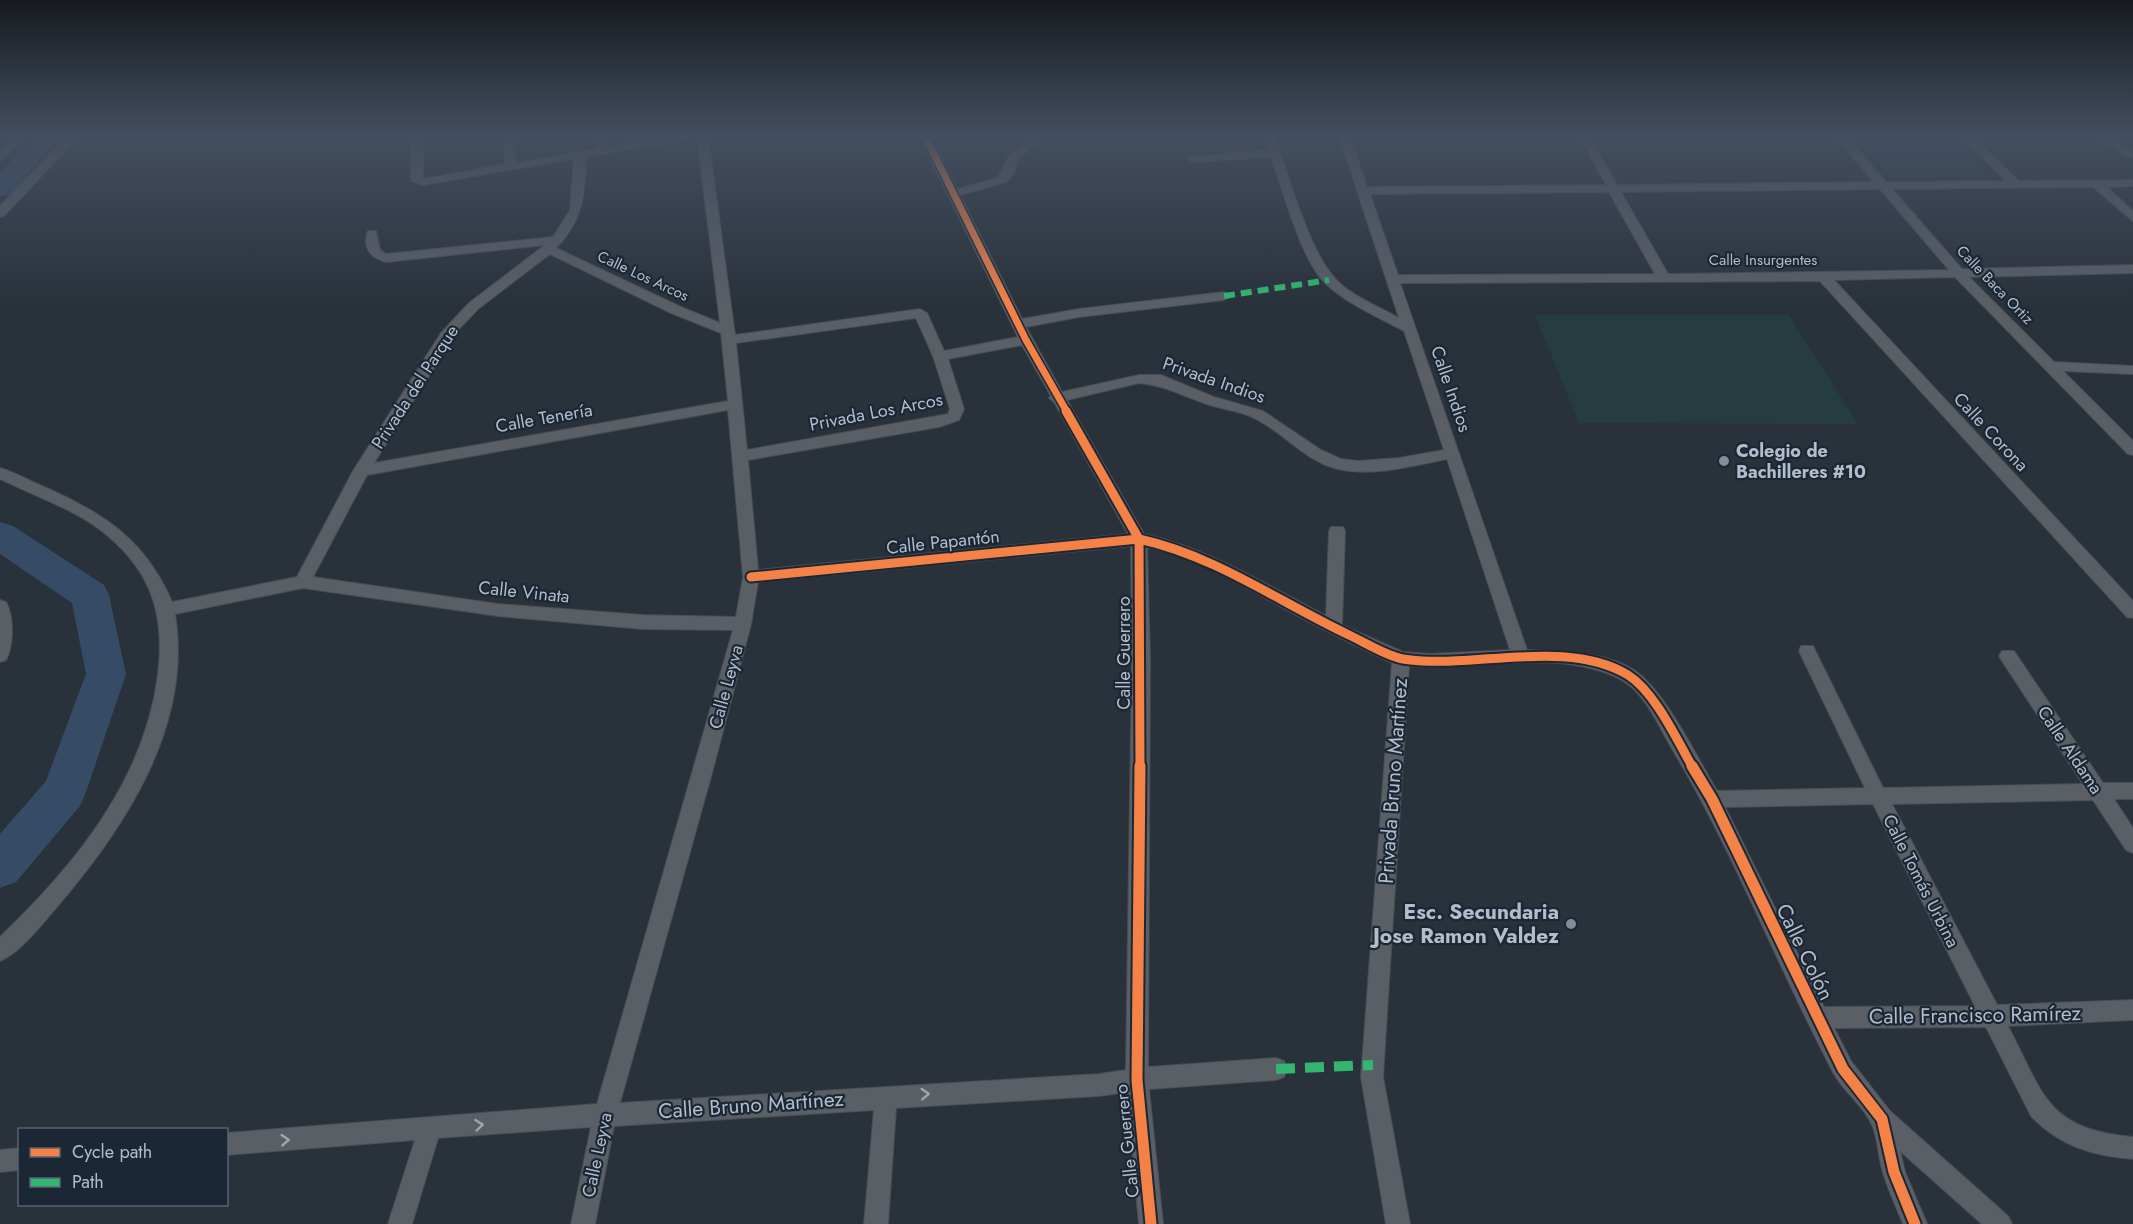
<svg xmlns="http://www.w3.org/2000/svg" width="2133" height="1224" viewBox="0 0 2133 1224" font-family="Jost,sans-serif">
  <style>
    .green { fill: #263d40 }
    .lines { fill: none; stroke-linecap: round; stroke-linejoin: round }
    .river { fill: #364c66; fill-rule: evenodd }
    .minor-casing { stroke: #484d54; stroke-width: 2 }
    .minor { fill: #5a5f66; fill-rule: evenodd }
    .quiet-far1 { stroke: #33b770; stroke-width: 6; stroke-dasharray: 11 6; stroke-linecap: butt }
    .quiet { stroke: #33b770; stroke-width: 10; stroke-dasharray: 19 10; stroke-linecap: butt }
    .cycleway-far2-casing { stroke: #1c2735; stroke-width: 10 }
    .cycleway-far1-casing { stroke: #1c2735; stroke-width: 13 }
    .cycleway-casing { stroke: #1c2735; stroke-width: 15 }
    .cycleway-far2 { stroke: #f48246; stroke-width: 7 }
    .cycleway-far1 { stroke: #f48246; stroke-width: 9 }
    .cycleway { stroke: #f48246; stroke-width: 11 }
    .oneway { stroke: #9da6b1 }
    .poi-dot { fill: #838c98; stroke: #1c2735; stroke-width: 2 }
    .labels { text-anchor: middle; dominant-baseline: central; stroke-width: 4.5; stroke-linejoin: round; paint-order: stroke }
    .far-street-label { font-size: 15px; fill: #b3bdca; stroke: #1c2735 }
    .street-label { font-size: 18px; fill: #b3bdca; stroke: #1c2735 }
    .poi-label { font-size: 18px; font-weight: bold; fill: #b3bdca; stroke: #1c2735; text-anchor: start }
    .near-street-label { font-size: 21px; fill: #b3bdca; stroke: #1c2735 }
    .near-poi-label { font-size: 21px; font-weight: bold; fill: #b3bdca; stroke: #1c2735; text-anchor: end }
  </style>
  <rect width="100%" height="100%" fill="#29313a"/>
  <g class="green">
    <path d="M1858 136H1949L1991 178H1892Z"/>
    <path d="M1535 315H1789L1858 424 1579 423Z"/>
  </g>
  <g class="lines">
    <g class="river">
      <path d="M34 136H61L10 195 0 197V173Z"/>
      <path d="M0 522 13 526 104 585 109 595 126 674 86 792 80 806 16 882 0 888V834L46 781 86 674 72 603 0 554Z"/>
    </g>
    <defs>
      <g id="minor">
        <path d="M15 136H27L0 160V151Z"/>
        <path d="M67 136H79L4 216 0 217V206Z"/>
        <path d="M411 136H423V179L505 164 503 136H514L516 163 596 149 594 136H604L607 147 672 136H695L690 139 586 157C585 194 583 221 556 248L681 307 720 323 697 136H708L735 335 920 309 927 313 944 351 1018 337 919 136H930L957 189 998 178 1009 155 1034 136H1046L1018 159 1014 173 1006 182 960 195 1022 319 1079 309 1224 292 1230 296 1224 300 1079 317 1026 327 1062 392 1139 375H1161L1214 397 1263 411 1321 450 1341 459 1358 461 1399 458 1444 450 1404 331C1378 317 1347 304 1325 283 1301 260 1283 190 1271 157L1193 162 1189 161V157L1269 150 1263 136H1274C1290 177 1306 243 1333 276 1348 295 1378 306 1399 318L1339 136H1350L1367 187 1606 185 1579 136H1589L1617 185 1874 182 1835 136H1846L1886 182 2006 181 1960 136H1971L2019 181 2133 180V186L2107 187 2133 211V221L2093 187 1892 189 1962 269 2133 265V273L1969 277 2054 362 2133 366V374L2063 371 2133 441V455L2128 454 1955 277 1834 280 2133 601V618L2127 617 1820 281 1400 283 1527 650C1562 652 1604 651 1634 670 1664 689 1698 759 1717 791L1865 788 1799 651 1801 646H1813L1883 788 2083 784 2002 661 1999 656 2002 651H2014L2103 783H2133V799H2114L2133 828V853L2126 850 2093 800 1892 804 1997 1005 2133 1000V1020L2008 1026C2044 1095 2046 1129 2133 1137V1159C2093 1156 2059 1146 2031 1116L1986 1027 1834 1028 1851 1061 1890 1111 2008 1216 2012 1224H1982L1900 1151 1905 1172 1927 1224H1903C1896 1206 1887 1188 1882 1169 1878 1155 1878 1138 1872 1125 1864 1106 1844 1092 1834 1074 1778 968 1734 852 1671 747 1658 725 1644 691 1620 679 1556 647 1477 671 1409 666L1383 1077 1410 1224H1386L1361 1077 1392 663C1356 646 1320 628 1285 609 1241 585 1197 557 1147 547L1150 658 1148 1067 1276 1058 1284 1061 1287 1069 1284 1077 1276 1080 1149 1089 1163 1224H1139L1127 1092 1099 1096 896 1108 888 1224H864L874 1110 614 1126 595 1224H571L591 1127 438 1138 412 1224H388L415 1140 226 1155V1133L597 1104 733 630 643 629 498 616 303 588 175 614C193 725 125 828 56 908 41 925 21 952 0 961V937C75 865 145 780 158 674 165 618 153 574 108 536 78 510 36 497 0 479V468C14 472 28 480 42 486 102 512 145 539 172 602L297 577 353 471 441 333 469 303 545 245 386 262C370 258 362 247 368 231H376L380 250 386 254 553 237 570 210 574 159 423 185 411 181ZM1880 189 1949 270 1668 274 1621 192ZM1609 192 1655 274 1398 275 1370 194ZM550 254 671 313 721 333 728 401 374 463 458 330 478 309ZM916 318 933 356 950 409 948 414 747 450 736 343ZM1022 345 1051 396 1049 398 1054 402 1128 534 758 570 748 460 939 427 959 420 964 409 948 359ZM1139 383C1163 385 1181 395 1204 403 1219 409 1237 410 1252 417 1283 431 1304 461 1338 469 1373 477 1412 466 1447 459L1510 650 1430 654 1403 652 1342 625 1345 531 1343 527H1331L1329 531 1326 616C1267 585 1210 549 1144 534L1067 400ZM728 410 743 577 736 617 643 615 498 604 313 577 367 475ZM1131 546 1132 658 1126 1070 1099 1074 620 1103 712 773 751 624 758 582ZM1873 804 1975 1006 1824 1007 1725 807Z"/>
        <path d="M2090 136H2104L2133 151V159Z"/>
        <path d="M0 600 6 602C14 616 14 645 6 660L0 662Z"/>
        <path d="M20 1148V1170L0 1172V1150Z"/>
      </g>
    </defs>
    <use href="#minor" class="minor-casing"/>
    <use href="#minor" class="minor"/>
    <path class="quiet-far1" d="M1224 296 1329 280"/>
    <path class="quiet" d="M1276 1069 1373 1065"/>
    <defs>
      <path id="cycleway-far2" d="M925 136 1026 340 1067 412"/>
      <g id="cycleway-far1">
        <path d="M1066 411 1139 539 1140 768"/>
        <path d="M751 577 1139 539C1216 556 1279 602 1349 635 1366 643 1386 656 1403 659 1470 670 1566 637 1628 675 1655 692 1677 740 1693 768"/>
      </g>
      <g id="cycleway">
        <path d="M1140 766 1137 1080 1151 1224"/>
        <path d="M1692 766 1712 799 1843 1069 1882 1119 1894 1172 1915 1224"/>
      </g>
    </defs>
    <use href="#cycleway-far2" class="cycleway-far2-casing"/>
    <use href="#cycleway-far1" class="cycleway-far1-casing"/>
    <use href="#cycleway" class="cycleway-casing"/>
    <use href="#cycleway-far2" class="cycleway-far2"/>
    <use href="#cycleway-far1" class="cycleway-far1"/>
    <use href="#cycleway" class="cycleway"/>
  </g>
  <defs><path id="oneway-chevron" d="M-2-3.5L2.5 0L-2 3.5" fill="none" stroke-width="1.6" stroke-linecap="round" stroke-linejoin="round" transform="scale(1.5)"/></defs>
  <g class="oneway">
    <use href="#oneway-chevron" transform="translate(925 1094) rotate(-3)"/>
    <use href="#oneway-chevron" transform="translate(479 1125) rotate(-6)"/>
    <use href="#oneway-chevron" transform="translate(285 1140) rotate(-4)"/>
  </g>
  <linearGradient id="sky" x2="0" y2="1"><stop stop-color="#171b20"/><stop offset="0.44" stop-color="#434e60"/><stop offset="1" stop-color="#434e60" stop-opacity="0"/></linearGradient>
  <rect width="2133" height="307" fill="url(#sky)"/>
  <g class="poi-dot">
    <circle cx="1724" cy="461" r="6"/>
    <circle cx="1571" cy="924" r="6"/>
  </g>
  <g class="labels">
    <g class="far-street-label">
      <text x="1763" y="260">Calle Insurgentes</text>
      <text transform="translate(643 276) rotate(25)">Calle Los Arcos</text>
      <text transform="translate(1995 285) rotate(46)">Calle Baca Ortiz</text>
    </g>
    <g class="street-label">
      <text transform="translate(1214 380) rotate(19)">Privada Indios</text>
      <text transform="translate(415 387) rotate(-57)">Privada del Parque</text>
      <text transform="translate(1451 389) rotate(71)">Calle Indios</text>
      <text transform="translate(876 412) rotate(-11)">Privada Los Arcos</text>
      <text transform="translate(544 418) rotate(-10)">Calle Tenería</text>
      <text transform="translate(1991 432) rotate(47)">Calle Corona</text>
      <text transform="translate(943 542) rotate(-6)">Calle Papantón</text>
      <text transform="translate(524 592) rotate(6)">Calle Vinata</text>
      <text transform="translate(1124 653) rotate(-90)">Calle Guerrero</text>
      <text transform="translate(726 687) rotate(-75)">Calle Leyva</text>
      <text transform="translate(2070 750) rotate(56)">Calle Aldama</text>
      <text transform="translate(1921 881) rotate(63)">Calle Tomás Urbina</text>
      <text transform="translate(1127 1141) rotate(-96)">Calle Guerrero</text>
      <text transform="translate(597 1155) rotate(-78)">Calle Leyva</text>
    </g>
    <g class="poi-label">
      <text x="1736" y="451">Colegio de<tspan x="1736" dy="21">Bachilleres #10</tspan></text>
    </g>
    <g class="near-street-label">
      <text transform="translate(1393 781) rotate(-86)">Privada Bruno Martínez</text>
      <text transform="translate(1805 952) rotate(64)">Calle Colón</text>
      <text transform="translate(1975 1015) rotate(-1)">Calle Francisco Ramírez</text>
      <text transform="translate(751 1105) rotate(-4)">Calle Bruno Martínez</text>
    </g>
    <g class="near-poi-label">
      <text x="1559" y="912">Esc. Secundaria<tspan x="1559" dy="24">Jose Ramon Valdez</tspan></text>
    </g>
  </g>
  <rect x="18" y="1128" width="210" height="78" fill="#1c2735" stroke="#586371" stroke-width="1.5"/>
  <rect x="30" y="1148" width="30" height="9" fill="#f48246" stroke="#586371" stroke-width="1.5"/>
  <text x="72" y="1158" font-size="18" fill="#b3bdca">Cycle path</text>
  <rect x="30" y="1178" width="30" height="9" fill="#33b770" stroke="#586371" stroke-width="1.5"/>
  <text x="72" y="1188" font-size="18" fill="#b3bdca">Path</text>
</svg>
